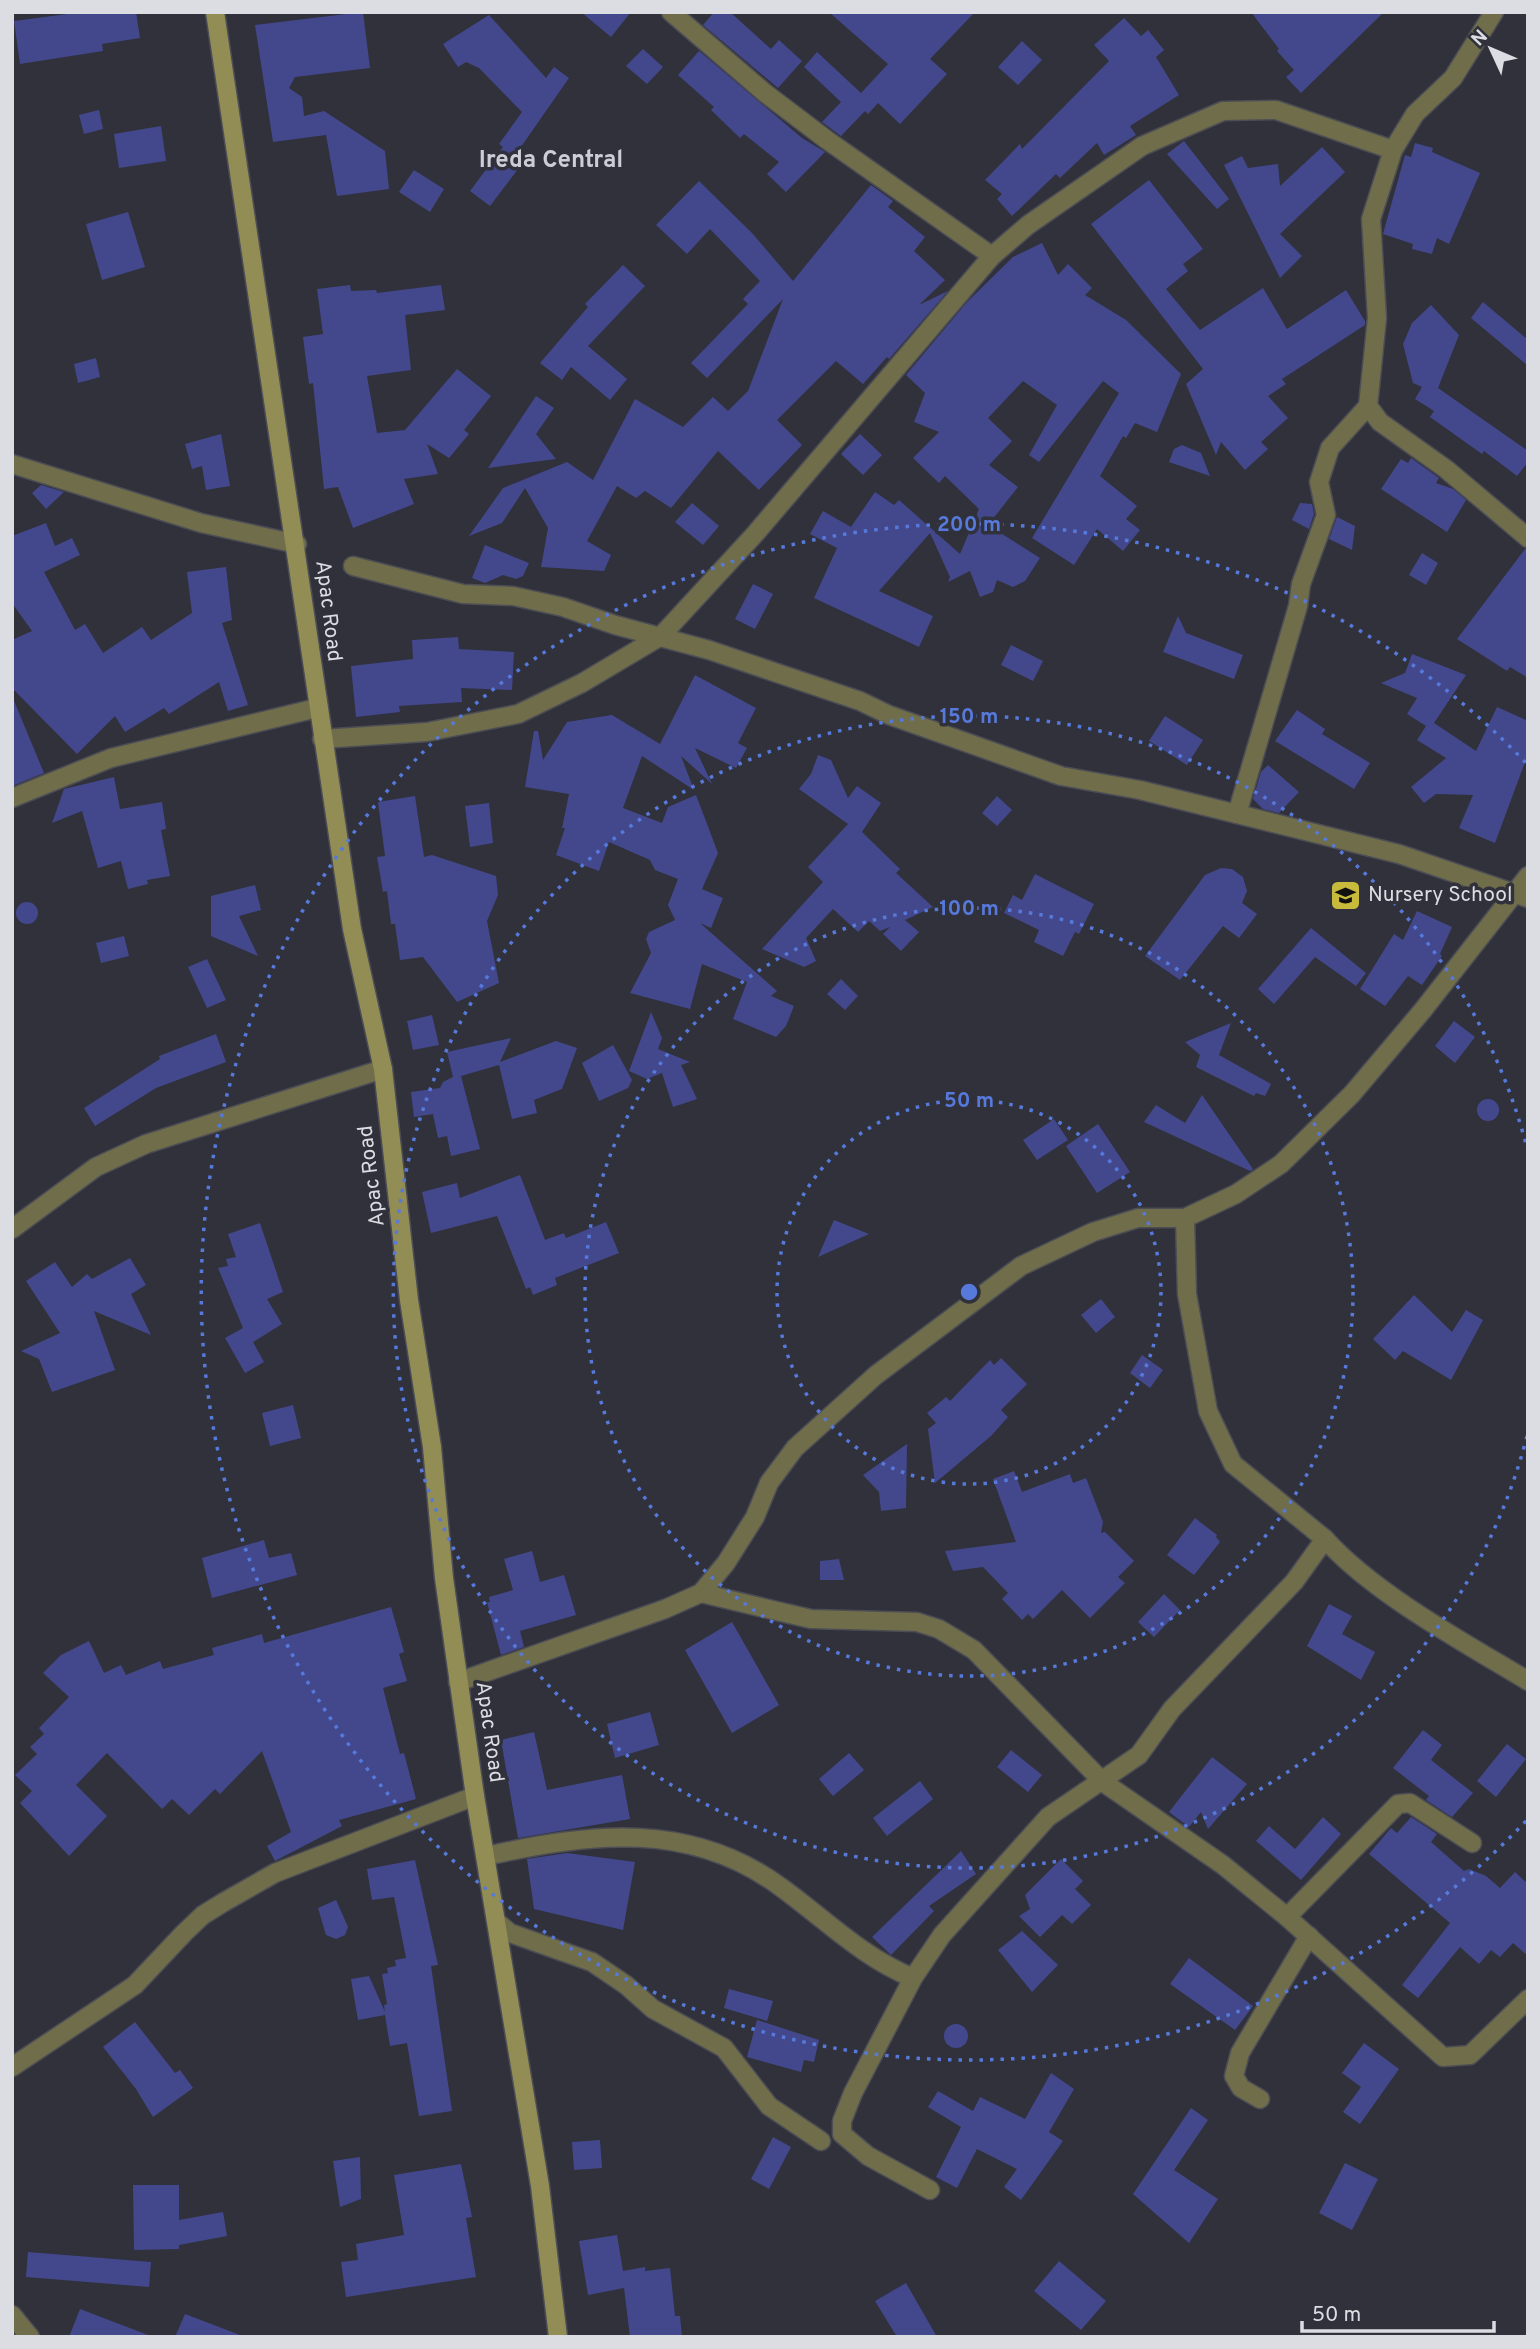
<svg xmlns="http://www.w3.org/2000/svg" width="1540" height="2349" viewBox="0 0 1540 2349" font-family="Overpass,sans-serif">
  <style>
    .building { fill: #43488d }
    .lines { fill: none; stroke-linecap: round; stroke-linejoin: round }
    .minor-casing { stroke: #4c4d55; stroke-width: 21 }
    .secondary-casing { stroke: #4c4d55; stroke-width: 21 }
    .minor { stroke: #706d4a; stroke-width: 18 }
    .secondary { stroke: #928d55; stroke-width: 18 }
    .ring { fill: none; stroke: #5679db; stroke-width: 3.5; stroke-dasharray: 3.5 7 }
    .labels { text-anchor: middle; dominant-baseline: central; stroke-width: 7; stroke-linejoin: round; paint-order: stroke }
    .street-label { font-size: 21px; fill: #dcdde2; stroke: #30313a }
    .poi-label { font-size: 21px; fill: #dcdde2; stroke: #30313a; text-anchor: start }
    .quarter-label { font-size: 24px; font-weight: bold; fill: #cbcdd7; stroke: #30313a }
    .centre { fill: #5679db; stroke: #30313a; stroke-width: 3.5 }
    .ring-label { font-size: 21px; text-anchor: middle; font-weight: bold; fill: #5679db; stroke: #30313a; stroke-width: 7; stroke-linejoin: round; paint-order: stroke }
  </style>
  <rect width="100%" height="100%" fill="#30313a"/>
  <g class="building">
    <path d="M83 12H136L140 38 102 44 103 51 20 64 14 21Z"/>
    <path d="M363 12 370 68 295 77 289 88 302 97 304 116 324 111 385 151 389 189 337 196 326 135 273 142 255 25Z"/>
    <path d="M581 12H631L611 37Z"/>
    <path d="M714 12H730L771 49 779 40 802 61 778 88 703 25Z"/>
    <path d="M829 12H975L930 59 947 74 900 124 878 103 868 114 865 111 841 136 822 122 841 102 804 67 817 52 861 93 888 64Z"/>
    <path d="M1251 12H1384L1301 93 1286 77 1294 70 1277 51 1279 49Z"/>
    <path d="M489 15 546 78 554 67 569 78 516 154 525 160 490 206 470 191 503 147 499 144 522 112 479 68 466 62 458 67 443 44Z"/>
    <path d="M1124 18 1141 36 1148 30 1164 50 1156 57 1179 95 1130 126 1136 135 1104 155 1097 143 1060 178 1056 174 1012 216 997 199 1002 194 985 180 1020 144 1022 149 1109 61 1094 45Z"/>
    <path d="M1022 41 1042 60 1018 85 998 67Z"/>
    <path d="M643 49 663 67 647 84 626 66Z"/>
    <path d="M699 51 802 138 825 152 786 192 767 174 779 162 744 134 740 138 711 110 714 107 678 75Z"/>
    <path d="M99 110 103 129 84 134 79 115Z"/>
    <path d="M161 126 166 161 119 168 114 134Z"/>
    <path d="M1184 141 1229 199 1217 209 1167 154Z"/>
    <path d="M1415 143 1433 148 1432 152 1480 173 1449 244 1437 238 1432 254 1412 249 1413 244 1383 234 1405 155 1411 157Z"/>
    <path d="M1322 147 1345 172 1280 234 1302 256 1280 278 1224 165 1242 156 1248 168 1278 164 1280 186Z"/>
    <path d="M414 170 444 189 430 212 399 192Z"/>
    <path d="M1149 180 1203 249 1183 264 1188 271 1166 289 1200 330 1263 288 1287 329 1346 290 1365 321V325L1282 379 1286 384 1268 396 1288 418 1261 442 1268 449 1245 470 1221 442 1216 455 1186 384 1203 369 1091 224Z"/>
    <path d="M699 181 752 233 793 281 871 185 893 201 888 207 925 237 914 251 945 280 919 305 948 291 889 359 887 357 863 384 836 361 777 420 802 445 759 490 718 451 671 508 645 491 636 498 617 486 587 541 611 555 604 571 541 567 548 528 525 488 502 523 469 536 503 488 567 462 593 480 635 399 683 427 713 397 728 411 748 391 783 299 707 378 691 363 748 304 743 299 760 281 710 229 687 254 656 225Z"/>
    <path d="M128 212 145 267 102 280 86 224Z"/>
    <path d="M1042 243 1058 275 1068 264 1092 288 1085 295 1126 320 1181 374 1157 432 1135 423 1126 438 1123 436 1100 476 1137 506 1126 519 1140 530 1123 551 1097 529 1074 565 1032 538 1119 393 1103 381 1039 462 1029 455 1057 405 1023 381 988 418 1012 441 989 465 1018 487 988 525 1040 558 1025 581 1013 587 997 580 993 592 980 597 970 571 948 582 950 577 930 533 879 591 933 616 919 647 814 598 837 548 810 534 823 511 851 527 875 492 894 505 899 500 960 554 979 509 945 476 939 483 913 458 939 432 914 422 925 393 906 375 967 302 1013 257Z"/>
    <path d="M623 265 645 286 588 346 627 379 610 400 571 367 562 380 540 363 588 307 585 304Z"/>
    <path d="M350 285 351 291 376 290 377 293 441 285 445 310 405 315 411 370 367 376 377 433 405 430 457 369 491 396 464 430 469 434 449 458 427 444 438 474 404 479 414 504 353 528 338 487 324 489 313 383 309 384 303 337 323 334 317 289Z"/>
    <path d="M1483 302 1528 340V366L1471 318Z"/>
    <path d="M1431 305 1459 335 1438 388 1528 451V462L1517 476 1484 451 1482 454 1430 417 1434 411 1415 399 1422 387 1413 383 1403 344 1412 323Z"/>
    <path d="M96 358 100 377 78 383 74 364Z"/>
    <path d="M536 396 554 408 536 434 556 459 488 468Z"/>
    <path d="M221 434 230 486 206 490 202 466 192 469 185 444Z"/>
    <path d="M860 434 882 455 863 475 841 454Z"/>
    <path d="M1182 445 1201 453 1210 476 1169 462 1174 449Z"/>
    <path d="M1411 458 1439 478 1436 483 1453 489 1466 500 1447 532 1381 489 1401 459 1408 463Z"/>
    <path d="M41 485 64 492 46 509 32 493Z"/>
    <path d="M692 503 719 526 703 545 675 522Z"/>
    <path d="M1300 503 1312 504 1314 514 1309 529 1292 520Z"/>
    <path d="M1337 517 1355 526 1352 550 1329 539Z"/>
    <path d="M46 523 55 546 72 538 80 555 44 572 75 630 85 624 103 653 142 627 151 640 192 613 187 572 226 567 232 620 222 623 248 705 228 711 219 682 169 714 164 708 125 732 115 716 77 754 12 688V640L32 631 12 603V536Z"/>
    <path d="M485 545 529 563 523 576 516 579 503 575 485 583 472 578Z"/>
    <path d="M1525 549H1528V678L1510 667 1507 671 1457 639Z"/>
    <path d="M1422 553 1438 563 1426 585 1409 575Z"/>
    <path d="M753 584 773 594 755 629 735 619Z"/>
    <path d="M1178 616 1186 633 1243 655 1234 679 1163 652Z"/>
    <path d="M458 637 459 649 514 652 512 690 461 688 462 702 399 706 400 712 356 717 351 666 413 659 412 640Z"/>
    <path d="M1011 645 1043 661 1033 681 1001 665Z"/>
    <path d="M1412 654 1466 675 1434 723 1476 751 1497 707 1528 721V754L1495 843 1459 828 1473 795 1436 794 1424 803 1411 787 1446 758 1417 740 1426 726 1407 714 1417 698 1381 683 1405 673Z"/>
    <path d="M695 675 756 708 738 743 747 748 736 768 695 748 712 784 681 756 694 790 642 756 623 808 662 823 668 807 696 795 718 853 702 889 723 898 711 928 700 923 777 991 771 996 794 1006 786 1026 776 1037 733 1019 747 982 702 964 690 1009 630 993 651 953 646 939 649 932 675 920 668 905 678 879 655 870 650 860 609 842 599 871 556 855 565 828H562L569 794 525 787 534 731H538L543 760 567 722 612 715 660 744Z"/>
    <path d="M12 696 44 773 12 786Z"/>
    <path d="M1297 710 1325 729 1322 734 1370 763 1354 789 1275 741Z"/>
    <path d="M1165 716 1203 740 1187 765 1149 741Z"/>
    <path d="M818 755 831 760 848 798 857 786 881 803 862 832 900 869 896 873 933 907 905 920 919 932 901 951 883 934 890 927 880 931 869 921 858 932 833 909 806 938 816 961 804 967 762 949 823 882 808 867 848 824 799 789 811 774Z"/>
    <path d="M1268 765 1299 792 1279 813 1263 809 1253 799 1261 772Z"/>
    <path d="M114 777 120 809 162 802 166 829 161 830 170 876 147 880 148 884 128 889 121 861 98 868 82 811 52 823 64 789Z"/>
    <path d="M415 796 424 857 432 855 496 876 498 895 487 921 499 983 457 1002 423 957 400 960 395 924H391L387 891 383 892 377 857 385 856 378 802Z"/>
    <path d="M997 796 1012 810 997 826 982 813Z"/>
    <path d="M489 803 493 843 470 847 465 806Z"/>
    <path d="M1221 868 1232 869 1243 877 1247 891 1242 903 1257 914 1239 938 1223 926 1180 980 1145 956 1205 875Z"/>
    <path d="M1035 874 1094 904 1079 934 1075 932 1063 956 1034 942 1039 930 1004 913 1013 895 1022 900Z"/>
    <path d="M255 885 261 910 239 916 258 956 211 936V896Z"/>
    <circle cx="27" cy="913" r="11"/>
    <path d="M1417 911 1452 927 1440 954 1442 956 1422 985 1408 976 1385 1006 1360 989 1394 934 1403 940Z"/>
    <path d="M1311 928 1366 973 1356 986 1315 957 1274 1004 1258 989Z"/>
    <path d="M124 936 129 956 101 963 96 943Z"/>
    <path d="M207 959 226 1000 207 1008 188 967Z"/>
    <path d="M841 979 858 996 845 1010 827 994Z"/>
    <path d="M651 1012 662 1038 658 1049 690 1062 681 1065 697 1099 673 1107 662 1073 647 1079 629 1071Z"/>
    <path d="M432 1015 439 1045 413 1050 407 1021Z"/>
    <path d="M1454 1021 1475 1037 1455 1063 1435 1046Z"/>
    <path d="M1231 1023 1219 1055 1271 1084 1265 1096 1256 1093 1254 1096 1196 1067 1200 1055 1185 1042Z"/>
    <path d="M216 1034 226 1062 156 1088 95 1126 84 1108 160 1059 159 1056Z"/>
    <path d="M511 1038 500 1062 556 1041 577 1048 562 1089 534 1100 537 1113 512 1119 499 1065 461 1076 480 1149 451 1156 447 1136 438 1138 433 1114 414 1117 411 1092 440 1088 443 1082 453 1077 447 1052Z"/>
    <path d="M613 1045 632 1080 628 1088 599 1101 582 1063Z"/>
    <path d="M1202 1095 1253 1169 1250 1171 1144 1122 1156 1105 1185 1123Z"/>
    <circle cx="1488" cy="1110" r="11"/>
    <path d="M1054 1119 1068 1140 1037 1160 1023 1140Z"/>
    <path d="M1098 1124 1130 1172 1097 1193 1066 1146Z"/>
    <path d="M520 1175 545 1240 564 1233 566 1238 606 1222 619 1253 555 1278 557 1285 533 1295 530 1287 526 1289 497 1216 431 1233 422 1192 457 1183 460 1198Z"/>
    <path d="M834 1220 869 1234 818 1257Z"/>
    <path d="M260 1223 283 1292 267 1299 282 1324 253 1342 264 1362 245 1373 225 1338 243 1328 218 1268 228 1266 226 1259 236 1257 228 1234Z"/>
    <path d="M130 1258 146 1285 131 1294 151 1335 94 1311 115 1370 52 1392 39 1359 21 1351 60 1333 26 1281 55 1262 72 1287 87 1274 92 1279Z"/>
    <path d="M1414 1295 1452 1332 1466 1310 1483 1320 1451 1380 1403 1351 1395 1360 1373 1339Z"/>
    <path d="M1101 1299 1115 1317 1096 1333 1081 1315Z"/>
    <path d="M1142 1355 1163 1370 1150 1388 1130 1373Z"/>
    <path d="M1001 1358 1027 1384 1001 1410 1008 1417 991 1436 935 1483 928 1429 936 1423 927 1413 946 1397 950 1401 990 1360 994 1365Z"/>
    <path d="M293 1405 301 1438 270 1446 262 1413Z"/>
    <path d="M907 1444 906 1508 881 1511 879 1492 863 1475Z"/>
    <path d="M1014 1471 1022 1492 1070 1474 1073 1483 1086 1478 1103 1522 1101 1533 1105 1532 1134 1561 1118 1577 1125 1583 1090 1618 1062 1590 1033 1619 1028 1614 1022 1620 1002 1599 1008 1593 983 1567 953 1571 945 1551 1016 1542 993 1479Z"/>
    <path d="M1195 1518 1217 1535 1216 1537 1220 1542 1194 1575 1167 1555Z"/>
    <path d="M264 1540 269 1558 291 1553 297 1575 212 1598 202 1558Z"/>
    <path d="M532 1551 540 1582 564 1575 576 1615 520 1631 524 1647 501 1655 487 1602H490L489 1597 513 1590 504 1559Z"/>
    <path d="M839 1559 844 1580H820V1561Z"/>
    <path d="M1164 1594 1180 1610 1154 1637 1138 1622Z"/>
    <path d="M1329 1604 1352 1616 1342 1634 1375 1652 1361 1680 1307 1646Z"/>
    <path d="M391 1607 404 1652 399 1654 407 1681 383 1688 400 1754 404 1753 416 1799 339 1820 342 1826 275 1861 267 1846 291 1832 262 1751 220 1794 215 1789 189 1815 172 1799 162 1809 107 1753 76 1785 107 1816 69 1856 20 1803 32 1791 15 1775 37 1754 30 1747 44 1734 39 1728 69 1697 43 1673 61 1655 89 1641 104 1673 121 1665 126 1675 160 1661 163 1669 214 1655 212 1648 262 1634 264 1643Z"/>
    <path d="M732 1622 779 1705 732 1733 685 1650Z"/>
    <path d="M650 1712 659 1745 615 1758 607 1724Z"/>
    <path d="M1423 1730 1442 1745 1431 1760 1473 1793 1452 1817 1426 1800 1429 1796 1393 1768Z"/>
    <path d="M534 1732 547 1790 622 1775 630 1819 518 1838 501 1740Z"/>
    <path d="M1507 1744 1526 1759 1496 1797 1477 1781Z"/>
    <path d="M1011 1750 1042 1775 1028 1792 997 1767Z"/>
    <path d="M849 1753 864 1770 833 1796 819 1779Z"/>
    <path d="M1212 1757 1247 1784 1208 1829 1201 1812 1189 1827 1169 1812Z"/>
    <path d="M920 1781 933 1799 887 1836 873 1818Z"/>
    <path d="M1323 1817 1341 1834 1301 1880 1256 1841 1269 1826 1295 1849Z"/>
    <path d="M1411 1817 1437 1834 1431 1842 1464 1871 1469 1869 1486 1876 1500 1888 1515 1872 1528 1884V1956L1513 1943 1500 1957 1491 1950 1479 1964 1460 1947 1418 1998 1402 1985 1450 1923 1369 1854 1391 1828 1397 1833Z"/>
    <path d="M961 1851 976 1874 929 1906 934 1911 891 1955 889 1953 872 1937Z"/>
    <path d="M567 1853 635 1862 623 1930 534 1909 527 1859Z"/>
    <path d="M1061 1859 1083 1881 1075 1889 1091 1905 1072 1924 1062 1915 1040 1937 1019 1916 1030 1909 1025 1895Z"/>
    <path d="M415 1860 438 1965 431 1966 452 2111 419 2116 407 2043 390 2046 385 2015 358 2020 351 1979 369 1976 385 2012 384 2005 387 2004 382 1974 388 1973 387 1968 396 1966 395 1960 406 1958 394 1897 372 1900 367 1869Z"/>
    <path d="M336 1900 348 1927 345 1935 336 1939 326 1935 318 1908Z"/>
    <path d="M1022 1931 1058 1965 1032 1992 998 1950Z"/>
    <path d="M1189 1958 1253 2006 1235 2030 1170 1984Z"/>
    <path d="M729 1989 773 2001 767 2021 724 2008Z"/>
    <path d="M757 2020 819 2040 814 2062 804 2060 801 2072 747 2057Z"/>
    <path d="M135 2022 175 2073 180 2070 193 2088 153 2117 136 2089 103 2047Z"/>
    <circle cx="956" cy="2036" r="12"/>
    <path d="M1364 2043 1399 2069 1360 2124 1343 2112 1361 2087 1342 2073Z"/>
    <path d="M1051 2073 1074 2089 1049 2132 1063 2141 1021 2200 1004 2187 1017 2169 977 2149 957 2188 936 2177 961 2127 928 2107 938 2091 973 2111 980 2097 1025 2119Z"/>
    <path d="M1191 2108 1208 2120 1174 2170 1218 2199 1189 2243 1133 2194Z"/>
    <path d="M773 2137 791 2147 769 2189 751 2179Z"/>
    <path d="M600 2140 602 2168 574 2170 572 2142Z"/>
    <path d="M360 2157 361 2199 340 2207 333 2161Z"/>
    <path d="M1345 2163 1378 2179 1352 2230 1319 2213Z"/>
    <path d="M461 2164 472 2217 466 2218 476 2277 346 2297 341 2262 358 2260 356 2244 404 2235 394 2175Z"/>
    <path d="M133 2185H179V2220L223 2212 227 2236 179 2245V2249L134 2250Z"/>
    <path d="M617 2235 623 2271 645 2267V2271L670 2268 675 2316H680L682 2337H630L624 2288 588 2295 579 2241Z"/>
    <path d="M28 2252 151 2262 149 2287 26 2277Z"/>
    <path d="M1059 2261 1106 2301 1081 2330 1034 2291Z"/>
    <path d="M906 2283 937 2337H897L875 2301Z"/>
    <path d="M80 2309 148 2335V2337H69Z"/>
    <path d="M185 2314 240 2335V2337H175Z"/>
  </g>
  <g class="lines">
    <defs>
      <g id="minor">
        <path d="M671 12 765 93 827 140 992 256"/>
        <path d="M1494 12 1453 78 1415 114 1393 150 1371 219 1377 318 1368 406 1380 422 1446 469 1528 538"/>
        <path d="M12 464 201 523 297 544"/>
        <path d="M353 566 463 594 513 596 563 607 615 625 709 650 860 701 889 715 1061 776 1140 790 1399 854 1528 898"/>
        <path d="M322 739 427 732 518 714 582 683 661 636 755 534 992 256 1028 225 1142 146 1223 111 1276 110 1393 150"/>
        <path d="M12 798 111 758 317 708"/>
        <path d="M1237 814 1298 606 1301 584 1326 515 1319 482 1330 448 1368 406"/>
        <path d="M12 1229 96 1167 146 1144 383 1069"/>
        <path d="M1325 1539C1373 1593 1465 1643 1528 1681"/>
        <path d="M701 1593 811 1619 917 1622 939 1629 974 1650 1103 1782 1223 1865 1287 1917 1443 2057 1470 2055 1528 1999"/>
        <path d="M458 1682 665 1609 701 1593 726 1563 755 1517 769 1483 795 1448 876 1375 1021 1266 1093 1232 1138 1218H1185L1236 1194 1281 1164 1352 1094 1423 1010 1528 876"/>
        <path d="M486 1856C591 1833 691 1820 782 1888 826 1920 862 1957 913 1978"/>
        <path d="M1287 1917 1398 1804 1410 1803 1472 1843"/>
        <path d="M498 1923 510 1933 592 1962 626 1985 653 2009 724 2048 769 2106 821 2141"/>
        <path d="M12 2067 135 1985 184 1933 203 1915 224 1902 275 1873 475 1796"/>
        <path d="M1260 2099 1241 2088 1234 2076 1240 2053 1309 1936"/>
        <path d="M930 2190 868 2156 842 2134V2121L853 2093 913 1978 942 1935 1048 1817 1139 1755 1172 1709 1294 1582 1325 1539 1233 1464 1208 1411 1187 1294 1185 1218"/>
        <path d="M12 2315 30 2337"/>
      </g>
      <path id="secondary" d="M215 12 352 929 383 1069 409 1300 432 1447 444 1578 475 1796 540 2186 558 2337"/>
    </defs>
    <use href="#minor" class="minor-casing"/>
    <use href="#secondary" class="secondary-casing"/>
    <use href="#minor" class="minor"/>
    <use href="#secondary" class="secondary"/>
  </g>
  <g class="ring">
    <circle cx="969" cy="1292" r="192"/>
    <circle cx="969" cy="1292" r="384"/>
    <path d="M1527 1436A576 576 0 1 1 1527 1148"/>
    <path d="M1526 1821A768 768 0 1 1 1526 763"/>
  </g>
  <defs>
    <symbol id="school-square" viewBox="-11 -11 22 22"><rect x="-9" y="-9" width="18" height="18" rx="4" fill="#c8bb3b" stroke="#30313a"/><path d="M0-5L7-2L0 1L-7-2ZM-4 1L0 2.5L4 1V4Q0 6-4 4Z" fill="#111"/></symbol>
  </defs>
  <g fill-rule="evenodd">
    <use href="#school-square" x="1328" y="878" width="35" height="35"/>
  </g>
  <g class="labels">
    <g class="street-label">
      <text transform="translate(328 611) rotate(83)">Apac Road</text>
      <text transform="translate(372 1176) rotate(-97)">Apac Road</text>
      <text transform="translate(489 1732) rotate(82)">Apac Road</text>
    </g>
    <g class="poi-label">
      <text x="1368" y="895">Nursery School</text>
    </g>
    <g class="quarter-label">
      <text x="551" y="161">Ireda Central</text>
    </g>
  </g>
  <circle cx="969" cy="1292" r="10" class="centre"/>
  <g class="ring-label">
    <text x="969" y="531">200 m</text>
    <text x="969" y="723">150 m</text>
    <text x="969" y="915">100 m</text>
    <text x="969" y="1107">50 m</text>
  </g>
  <rect width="1540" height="2349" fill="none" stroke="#dcdde2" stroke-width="28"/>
  <g transform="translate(1491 49) rotate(314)" stroke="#30313a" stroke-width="5" paint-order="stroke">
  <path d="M0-5L12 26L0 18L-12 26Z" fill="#dcdde2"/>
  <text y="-10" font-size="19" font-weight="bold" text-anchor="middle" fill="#dcdde2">N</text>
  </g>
  <path d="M1302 2321v10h192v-10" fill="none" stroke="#dcdde2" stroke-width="3.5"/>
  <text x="1312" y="2321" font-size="21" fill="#dcdde2" stroke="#30313a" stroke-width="5" paint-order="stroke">50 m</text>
</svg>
